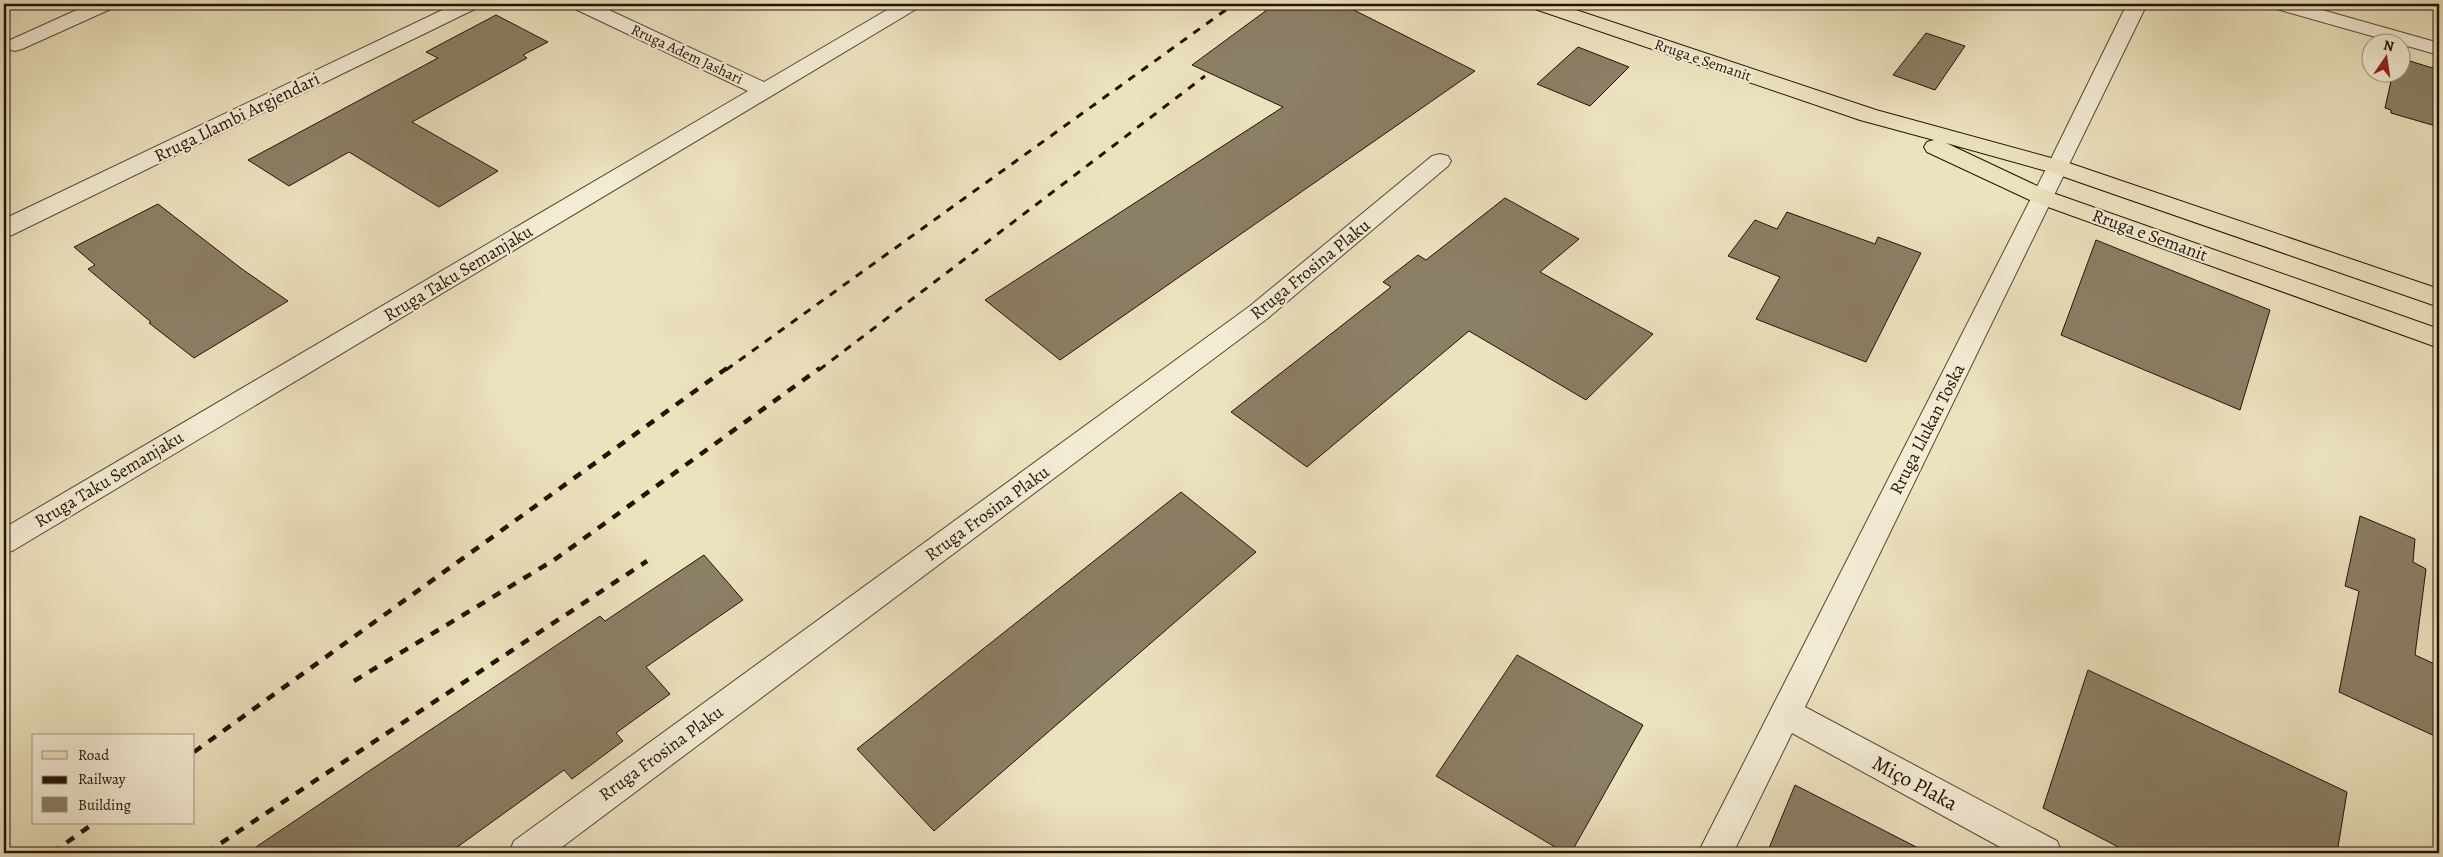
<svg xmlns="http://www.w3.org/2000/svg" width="2443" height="857" viewBox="0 0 2443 857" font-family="Alegreya,serif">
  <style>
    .building { fill: #8b7f66; stroke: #221307 }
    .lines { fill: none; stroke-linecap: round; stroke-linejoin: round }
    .minor-casing { stroke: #544735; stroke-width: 2 }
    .major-casing { stroke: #221307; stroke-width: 2 }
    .minor { fill: #f3ecd5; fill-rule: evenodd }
    .major { fill: #ece2be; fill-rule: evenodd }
    .rail-far1 { stroke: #221307; stroke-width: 3; stroke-dasharray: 8 8; stroke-linecap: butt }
    .rail { stroke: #221307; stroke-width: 4.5; stroke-dasharray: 9 9; stroke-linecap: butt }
    .labels { text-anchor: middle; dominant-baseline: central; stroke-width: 4.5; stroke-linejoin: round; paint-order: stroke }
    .far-street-label { font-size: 15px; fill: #221307; stroke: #f3ecd5 }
    .street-label { font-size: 18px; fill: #221307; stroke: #f3ecd5 }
    .near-street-label { font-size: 21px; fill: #221307; stroke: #f3ecd5 }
  </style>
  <rect width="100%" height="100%" fill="#ece2be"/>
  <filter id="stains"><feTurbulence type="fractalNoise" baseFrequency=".004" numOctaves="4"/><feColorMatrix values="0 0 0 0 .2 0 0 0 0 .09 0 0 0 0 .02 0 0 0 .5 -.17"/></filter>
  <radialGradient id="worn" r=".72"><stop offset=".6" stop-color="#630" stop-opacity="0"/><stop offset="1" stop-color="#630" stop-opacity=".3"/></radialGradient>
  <g class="building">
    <path d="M1275 4H1342L1475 71 1060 360 985 300 1283 107 1192 65Z"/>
    <path d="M496 15 548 42 523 55 527 58 412 122 498 171 439 207 349 152 289 186 248 160 438 58 426 52Z"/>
    <path d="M1926 33 1965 46 1935 90 1893 75Z"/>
    <path d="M1578 47 1629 67 1590 106 1537 84Z"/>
    <path d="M2400 58 2439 70V127L2391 113V110L2385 108 2393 72H2400Z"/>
    <path d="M1505 198 1579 239 1540 272 1653 334 1586 400 1469 331 1307 467 1231 412 1391 287 1383 282 1418 255 1426 260Z"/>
    <path d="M158 204 242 269 288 301 194 358 149 323 151 322 88 269 95 265 74 247Z"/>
    <path d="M1787 212 1875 244 1878 237 1921 253 1866 362 1756 319 1780 277 1728 256 1755 220 1777 229Z"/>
    <path d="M2096 240 2270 310 2240 410 2061 335Z"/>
    <path d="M1181 492 1256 552 934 831 857 749Z"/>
    <path d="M2360 516 2415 539 2413 562 2426 569 2415 655 2439 666V738L2339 692 2359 591 2345 586Z"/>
    <path d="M704 555 743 600 646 667 670 694 616 733 623 741 572 779 564 770 449 853H247L600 616 605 621Z"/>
    <path d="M1517 655 1643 725 1571 853H1565L1436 776Z"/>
    <path d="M2088 670 2347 792 2337 853H2130L2043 808Z"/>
    <path d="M1795 785 1928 853H1767Z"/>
  </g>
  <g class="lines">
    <defs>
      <g id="minor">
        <path d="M90 4H116L113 8 22 49 15 51 8 49 5 45 8 41Z"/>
        <path d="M455 4H480L477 8 12 235 4 237V219Z"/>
        <path d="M570 4H596L764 82 897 4H921L918 8 14 550 4 554V528L748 91 573 8Z"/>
        <path d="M2127 4H2147L1805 707 2057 841 2062 853H2011L1792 733 1733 853H1698L2047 167Z"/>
        <path d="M2270 4H2301L2439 43V55L2273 8Z"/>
        <path d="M1440 154 1448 156 1451 161 1448 166 1268 318 554 853H509L514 841 1250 306 1432 156Z"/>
      </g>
      <path id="major" d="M1529 4H1558L1876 110 2066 162 2439 289V307L2050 172 1946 143 2050 192 2439 329V348L2034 202 1927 152 1924 147 1927 142 1934 140 1860 120 1532 8Z"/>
    </defs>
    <use href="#minor" class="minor-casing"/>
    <use href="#major" class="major-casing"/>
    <use href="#minor" class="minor"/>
    <use href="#major" class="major"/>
    <g class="rail-far1">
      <path d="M726 370 1234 4"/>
      <path d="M819 370 1205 76"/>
    </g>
    <g class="rail">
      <path d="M354 681 554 560 820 368"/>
      <path d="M194 752 727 368"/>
      <path d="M52 853 94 823"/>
      <path d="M206 853 647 561"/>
    </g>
  </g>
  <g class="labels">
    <g class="far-street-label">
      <text transform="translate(687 54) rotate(25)">Rruga Adem Jashari</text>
      <text transform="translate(1703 60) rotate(19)">Rruga e Semanit</text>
    </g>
    <g class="street-label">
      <text transform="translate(237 117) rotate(-26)">Rruga Llambi Argjendari</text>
      <text transform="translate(2150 235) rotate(20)">Rruga e Semanit</text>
      <text transform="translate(1310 269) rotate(-39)">Rruga Frosina Plaku</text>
      <text transform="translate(458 273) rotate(-31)">Rruga Taku Semanjaku</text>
      <text transform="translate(1927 429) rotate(-63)">Rruga Llukan Toska</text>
      <text transform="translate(109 479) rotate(-31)">Rruga Taku Semanjaku</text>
      <text transform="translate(987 513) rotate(-36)">Rruga Frosina Plaku</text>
      <text transform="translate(661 753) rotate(-36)">Rruga Frosina Plaku</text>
    </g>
    <g class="near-street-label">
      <text transform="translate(1915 783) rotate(28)">Miço Plaka</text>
    </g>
  </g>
  <rect width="2443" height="857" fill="none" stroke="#ece2be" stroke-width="20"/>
  <rect x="5" y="5" width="2433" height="847" fill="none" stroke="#221307" stroke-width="2.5"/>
  <rect x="10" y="10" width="2423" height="837" fill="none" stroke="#221307"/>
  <rect x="32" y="734" width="162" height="90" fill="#f3ecd5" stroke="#9f9583"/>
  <rect x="42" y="751" width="25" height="8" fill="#ece2be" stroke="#9f9583"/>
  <text x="78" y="760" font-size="15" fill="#221307">Road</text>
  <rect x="42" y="776" width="25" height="8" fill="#221307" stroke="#9f9583"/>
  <text x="78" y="784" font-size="15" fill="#221307">Railway</text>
  <rect x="42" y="797" width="25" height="15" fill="#8b7f66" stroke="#9f9583"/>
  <text x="78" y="810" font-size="15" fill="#221307">Building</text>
  <g transform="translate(2386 58) rotate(13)"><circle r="24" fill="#f3ecd5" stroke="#9f9583"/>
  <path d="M0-4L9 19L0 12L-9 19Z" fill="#8f2418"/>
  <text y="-8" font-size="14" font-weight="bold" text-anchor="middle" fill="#221307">N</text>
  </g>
  <rect width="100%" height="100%" filter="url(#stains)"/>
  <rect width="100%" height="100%" fill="url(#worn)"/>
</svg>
